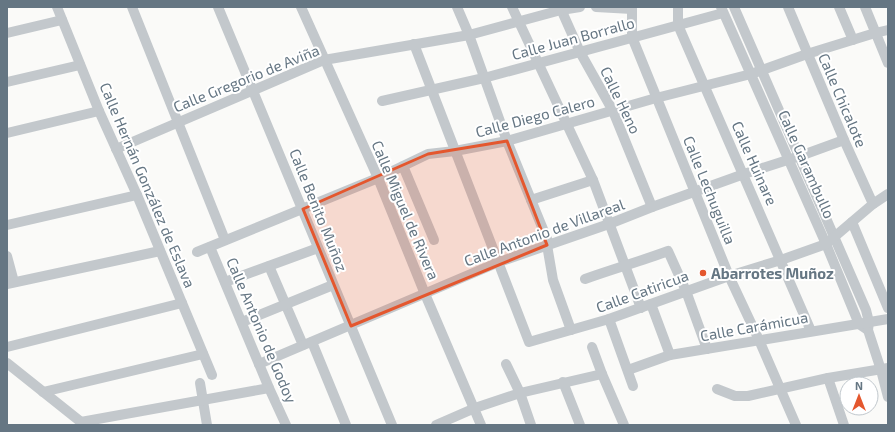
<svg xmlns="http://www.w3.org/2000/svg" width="895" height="432" viewBox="0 0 895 432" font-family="'Exo 2',sans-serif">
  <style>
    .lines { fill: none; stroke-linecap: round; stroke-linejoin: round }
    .minor { stroke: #c3c8cc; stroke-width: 10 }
    .marked { fill: #e4572e; fill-opacity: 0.2; stroke: #e4572e; stroke-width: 3; stroke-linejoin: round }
    .poi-dot { fill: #e4572e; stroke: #fff; stroke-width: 1.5 }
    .labels { text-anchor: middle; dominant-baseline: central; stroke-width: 4; stroke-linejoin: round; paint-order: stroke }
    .street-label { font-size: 15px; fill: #657683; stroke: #fff }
    .poi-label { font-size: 15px; font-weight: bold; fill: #657683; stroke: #fff; text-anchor: start }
  </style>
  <rect width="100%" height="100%" fill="#fafaf8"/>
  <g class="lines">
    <g class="minor">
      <path d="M57 7 99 111 137 195 212 375"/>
      <path d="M132 7 225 240"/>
      <path d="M218 7 392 425"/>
      <path d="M301 7 378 178 425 294 481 425"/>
      <path d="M457 7 469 35 507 141 549 244"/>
      <path d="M512 7 593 180 641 308"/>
      <path d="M560 7 580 52 613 111 652 207"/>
      <path d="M596 7 632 9"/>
      <path d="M632 7V37L729 276 759 340 796 425"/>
      <path d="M678 7V25L811 331"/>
      <path d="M721 7 826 244 859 324 868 330"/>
      <path d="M734 7 866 310 869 322 868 330 881 370 888 397"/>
      <path d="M788 7 844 140 873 204"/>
      <path d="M839 7 853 40"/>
      <path d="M865 7 888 63"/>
      <path d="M7 33 62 20"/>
      <path d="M414 44 529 342 609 319 729 276 781 260 826 244 873 204 888 194"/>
      <path d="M7 82 80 65"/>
      <path d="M382 101 484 78 723 13"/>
      <path d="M7 133 99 111"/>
      <path d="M116 149 324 60 469 35 561 10 580 7"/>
      <path d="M403 166 434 240"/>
      <path d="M531 200 593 180"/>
      <path d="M852 222 888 308"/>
      <path d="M7 225 137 195"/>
      <path d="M547 245 553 280 571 330"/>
      <path d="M210 247 269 388 286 425"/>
      <path d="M197 252 378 178 428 154 455 151 507 141 656 98 751 74 807 54 875 33 888 30"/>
      <path d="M7 256 14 282"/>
      <path d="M269 266 303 345"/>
      <path d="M585 279C613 269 641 261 668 251L686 291 707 349"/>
      <path d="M225 282 318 248"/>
      <path d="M7 284 160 251"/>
      <path d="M651 304 670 355"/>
      <path d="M609 319 633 386"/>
      <path d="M242 322 333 285"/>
      <path d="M312 342 346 425"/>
      <path d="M7 347 182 303"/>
      <path d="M592 347 602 374 624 425"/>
      <path d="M7 363 81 422"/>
      <path d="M259 364 499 262 609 224 652 207 744 174 800 156 844 140"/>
      <path d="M506 364 520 393 531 425"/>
      <path d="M628 370 670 355 888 319"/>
      <path d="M828 378 844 425"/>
      <path d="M563 382 580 425"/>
      <path d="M200 383 207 425"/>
      <path d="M717 389 735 396H748L828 378 888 368"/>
      <path d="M43 392 203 354"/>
      <path d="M81 422 269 388"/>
      <path d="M436 425 475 408 520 393 602 374"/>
    </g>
  </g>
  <path class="marked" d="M507 141 547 245 351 326 303 209 428 154Z"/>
  <circle class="poi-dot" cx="703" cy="273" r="4"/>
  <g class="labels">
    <g class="street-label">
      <text transform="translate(573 38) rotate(-15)">Calle Juan Borrallo</text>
      <text transform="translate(246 78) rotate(-22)">Calle Gregorio de Aviña</text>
      <text transform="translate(621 100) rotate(64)">Calle Heno</text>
      <text transform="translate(843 100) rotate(67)">Calle Chicalote</text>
      <text transform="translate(535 116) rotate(-15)">Calle Diego Calero</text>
      <text transform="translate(755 163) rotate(66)">Calle Huinare</text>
      <text transform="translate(807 164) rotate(66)">Calle Garambullo</text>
      <text transform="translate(148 185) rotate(67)">Calle Hernán González de Eslava</text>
      <text transform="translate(710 190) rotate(68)">Calle Lechuguilla</text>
      <text transform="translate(319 210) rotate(68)">Calle Benito Muñoz</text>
      <text transform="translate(406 210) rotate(67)">Calle Miguel de Rivera</text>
      <text transform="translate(544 232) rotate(-20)">Calle Antonio de Villareal</text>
      <text transform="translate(642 291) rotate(-20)">Calle Catiricua</text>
      <text transform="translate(754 326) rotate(-10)">Calle Carámicua</text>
      <text transform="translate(262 330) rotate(67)">Calle Antonio de Godoy</text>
    </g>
    <g class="poi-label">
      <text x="711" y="273">Abarrotes Muñoz</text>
    </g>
  </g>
  <rect width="895" height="432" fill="none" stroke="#657683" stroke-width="16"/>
  <g transform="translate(859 396)"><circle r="19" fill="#ffffff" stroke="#c1c8cd"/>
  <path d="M0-3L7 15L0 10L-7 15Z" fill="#e4572e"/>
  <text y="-6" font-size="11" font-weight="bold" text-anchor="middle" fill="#657683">N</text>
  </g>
</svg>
